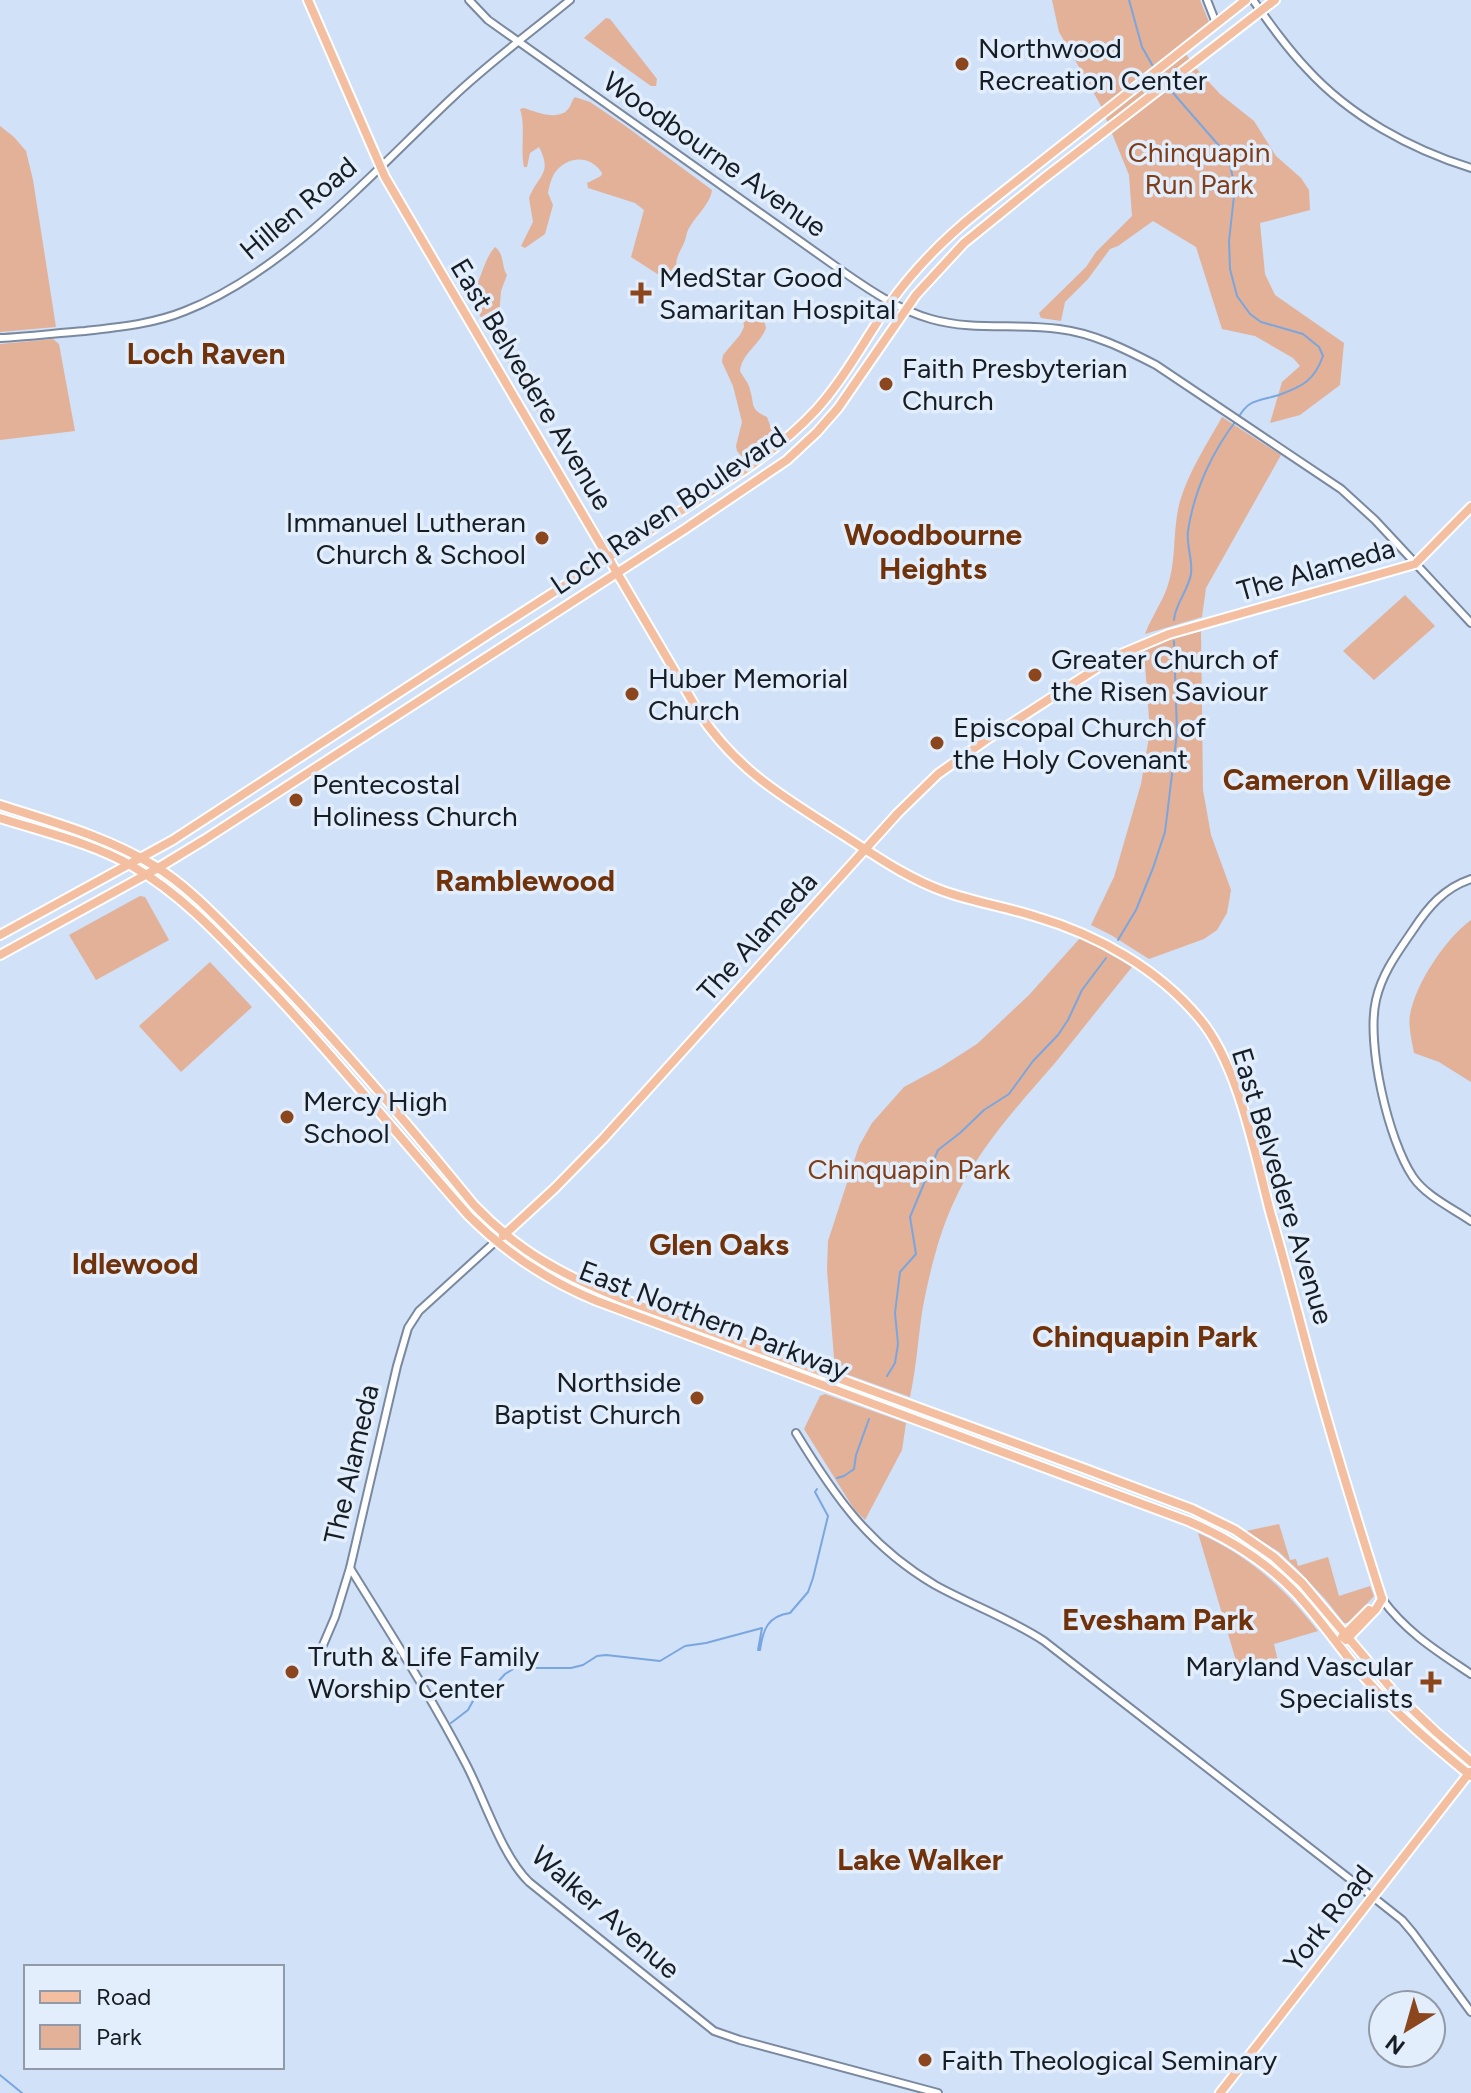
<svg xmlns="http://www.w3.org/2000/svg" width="1471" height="2093" viewBox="0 0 1471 2093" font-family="Figtree,sans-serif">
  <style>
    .green { fill: #e2b198 }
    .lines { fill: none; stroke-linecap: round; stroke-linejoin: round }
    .stream { stroke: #7aa6df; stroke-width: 2 }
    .minor-casing { stroke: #7a899f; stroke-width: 10 }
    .major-casing { stroke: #fff; stroke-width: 12 }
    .minor { stroke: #fff; stroke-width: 6 }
    .major { stroke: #f4bea1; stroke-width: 8 }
    .poi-dot { fill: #8b461e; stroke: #e3eefc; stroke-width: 3 }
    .labels { text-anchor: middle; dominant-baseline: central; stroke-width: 7; stroke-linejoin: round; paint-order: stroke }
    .poi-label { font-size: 28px; fill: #171d25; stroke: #e3eefc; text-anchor: start }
    .park-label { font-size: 28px; fill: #7f3e19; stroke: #e3eefc }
    .street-label { font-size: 28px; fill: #171d25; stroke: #e3eefc }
    .neighbourhood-label { font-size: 30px; font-weight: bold; fill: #70320b; stroke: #e3eefc }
  </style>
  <rect width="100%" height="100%" fill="#d0e1f8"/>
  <g class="green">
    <path d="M1052 0H1200L1209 22 1181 47 1195 67 1220 94 1254 121 1276 156 1301 178 1309 190 1310 210 1260 223 1265 274 1275 295 1344 343 1340 385 1300 415 1270 423 1282 382 1300 366 1293 358 1255 336 1222 329 1196 247 1153 221 1118 246 1110 249 1088 279 1065 302 1061 321 1041 318 1039 313 1086 267 1096 252 1132 216 1129 175 1100 104 1059 32Z"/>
    <path d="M606 18 610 19 657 79 656 86H651L584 38Z"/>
    <path d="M575 97 590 102 624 125 712 190C710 205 695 216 688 230 686 234 686 239 684 243 676 260 673 261 681 280L677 284H673L631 257 644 210 635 203 588 188 587 183 601 176 602 173C590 154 566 156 554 174 551 179 549 187 548 193L553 205 545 234 525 248 521 246 533 222 529 198C538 175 553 174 539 147L530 153 527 167H524C520 148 526 127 520 109L524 108C536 112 559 122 569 108 571 105 572 100 575 97Z"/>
    <path d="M0 126 14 137 26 151 33 180 56 327 0 332Z"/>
    <path d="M495 247C505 255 501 266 507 275L501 291 499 317 517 358 525 371 531 375 534 394 541 408 538 413 469 297C471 293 474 290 476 286 483 273 485 258 495 247Z"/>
    <path d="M745 304C756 306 764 318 766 328 760 345 742 353 740 371 743 377 749 383 750 390 755 405 749 409 767 417L774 436 766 447 744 459 737 451 736 446 742 422 733 386 722 362 723 355 740 335 744 327 742 309Z"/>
    <path d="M53 339 59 344 75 431 0 440V344Z"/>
    <path d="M1222 417 1281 455 1206 588 1202 617 1145 634C1151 618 1161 604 1167 588 1177 561 1172 530 1180 501 1189 471 1207 444 1222 417Z"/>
    <path d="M1405 595 1435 626 1374 680 1343 651Z"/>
    <path d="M1201 631 1203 790 1211 835 1231 890 1227 913 1217 930 1204 939 1149 959 1111 935 1091 925 1114 877 1141 784 1150 731 1144 651 1169 640Z"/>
    <path d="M140 896 145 897 169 940 96 980 69 935Z"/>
    <path d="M1471 920V1082L1439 1062 1414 1053C1412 1041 1408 1026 1410 1015 1415 984 1446 938 1471 920Z"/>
    <path d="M1081 937 1132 967C1106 999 1081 1031 1055 1063 1016 1108 976 1151 952 1206 938 1237 928 1279 922 1312 918 1341 916 1369 910 1397L835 1370 827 1270 828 1241 859 1146 872 1123 904 1087 941 1067 977 1044 1029 995Z"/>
    <path d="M210 962 252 1007 181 1072 139 1026Z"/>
    <path d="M825 1394 906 1423 902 1450 865 1520 854 1509 804 1429 820 1396Z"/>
    <path d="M1279 1524 1290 1560 1296 1559 1298 1566 1328 1557 1339 1596 1370 1586 1374 1596 1349 1623H1344L1326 1600 1297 1569 1279 1552 1246 1531Z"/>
    <path d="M1198 1533C1249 1556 1284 1587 1318 1631L1274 1644 1280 1670 1240 1674Z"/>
  </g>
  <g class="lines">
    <g class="stream">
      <path d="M1129 0 1142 47 1154 68"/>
      <path d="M1167 86 1228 156 1235 187 1229 241 1230 269 1237 296 1250 314 1261 322 1303 334 1319 347 1323 356C1314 381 1303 386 1279 395 1270 398 1258 399 1250 404 1245 407 1241 413 1238 418 1213 450 1194 490 1188 531 1186 545 1193 560 1191 574 1188 591 1175 604 1174 620"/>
      <path d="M1118 940 1136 910 1153 868 1165 832 1177 733 1174 641"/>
      <path d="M887 1376 895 1363 898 1344 895 1313 900 1272 916 1254 910 1217 938 1150 960 1133 984 1110 1009 1094 1033 1061 1058 1035 1068 1020 1082 990 1106 958"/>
      <path d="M837 1478 844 1476 854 1469 856 1455 869 1419"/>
      <path d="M451 1723 468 1710 479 1690 495 1685 505 1674 515 1668H571L583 1665 597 1656 606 1655 660 1661 685 1646 706 1643 762 1628 758 1650H760C763 1629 768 1616 790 1613L808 1592 813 1578 828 1516 815 1492 817 1489"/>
      <path d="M0 2075 22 2093"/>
    </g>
    <defs>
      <g id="minor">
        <path d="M469 0 488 20 845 273C871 291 899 310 931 319 973 331 1016 323 1059 329 1093 333 1125 349 1156 365L1341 489 1375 520 1471 623"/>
        <path d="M1207 0 1216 23"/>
        <path d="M1253 0C1270 24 1287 48 1307 69 1350 116 1410 149 1471 168"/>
        <path d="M0 338C28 337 56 333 85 331 119 327 153 324 185 311 287 271 374 171 453 97 490 62 531 32 570 0"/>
        <path d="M1471 879C1444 888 1428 907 1413 930 1398 952 1382 973 1376 1000 1366 1043 1388 1140 1413 1177 1426 1196 1452 1208 1471 1221"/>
        <path d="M796 1433C835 1497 869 1546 935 1585 971 1605 1009 1618 1044 1641L1373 1897 1402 1920 1413 1933 1471 2012"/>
        <path d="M350 1568C390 1633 431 1696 466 1764 484 1798 502 1856 529 1882L714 2031 740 2040 938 2093"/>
        <path d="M1382 1599C1407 1633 1437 1651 1471 1674"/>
        <path d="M323 1645 335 1617 350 1568 397 1366 408 1328 419 1311 496 1241"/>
      </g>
      <g id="major">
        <path d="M308 0 385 177 701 716C741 774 786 798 843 835 876 856 907 878 943 891 974 902 1006 907 1037 917 1098 935 1158 969 1199 1018 1239 1065 1255 1155 1271 1215 1291 1283 1307 1352 1327 1419 1344 1479 1363 1539 1382 1599"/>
        <path d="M0 805C52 822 105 836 153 865 190 887 222 923 253 954 331 1033 404 1119 474 1205 520 1253 564 1276 625 1300L1080 1467 1192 1509 1235 1530 1274 1557 1302 1583 1394 1692 1436 1732 1471 1762"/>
        <path d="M0 818C44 832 92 843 132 866 178 892 215 931 251 969 328 1048 396 1134 469 1216 506 1253 548 1281 597 1301L1188 1521C1228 1538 1264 1560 1294 1591 1320 1618 1340 1649 1364 1677 1396 1714 1433 1745 1471 1776"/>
        <path d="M0 935 173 840 495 630 740 473C768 454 793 435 816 410 845 378 865 339 890 303 915 268 946 237 980 210L1246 0"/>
        <path d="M0 955 158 868 204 840 685 529 787 460 817 432 838 408 916 295 964 243 1043 179 1275 0"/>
        <path d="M503 1236 555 1188 603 1139 898 813 938 774 986 740 1114 657 1169 634 1415 564 1471 507"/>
        <path d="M1342 1637 1369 1610"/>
        <path d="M1346 1640 1376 1609 1382 1599"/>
        <path d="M1220 2093 1470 1772"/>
      </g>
    </defs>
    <use href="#minor" class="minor-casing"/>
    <use href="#major" class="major-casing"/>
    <use href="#minor" class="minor"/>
    <use href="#major" class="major"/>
  </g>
  <g class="poi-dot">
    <circle cx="962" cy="64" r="8"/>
    <path d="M637 281h8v8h8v8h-8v8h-8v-8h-8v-8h8z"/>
    <circle cx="886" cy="384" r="8"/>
    <circle cx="542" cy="538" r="8"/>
    <circle cx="1035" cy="675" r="8"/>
    <circle cx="632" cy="694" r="8"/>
    <circle cx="937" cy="743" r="8"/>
    <circle cx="296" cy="800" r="8"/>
    <circle cx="287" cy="1117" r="8"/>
    <circle cx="697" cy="1398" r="8"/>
    <circle cx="292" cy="1672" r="8"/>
    <path d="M1427 1670h8v8h8v8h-8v8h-8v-8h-8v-8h8z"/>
    <circle cx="925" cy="2060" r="8"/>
  </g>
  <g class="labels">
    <g class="poi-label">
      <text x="978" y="48">Northwood<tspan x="978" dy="32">Recreation Center</tspan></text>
      <text x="659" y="277">MedStar Good<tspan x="659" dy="32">Samaritan Hospital</tspan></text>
      <text x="902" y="368">Faith Presbyterian<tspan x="902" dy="32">Church</tspan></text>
      <text x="526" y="522" text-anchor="end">Immanuel Lutheran<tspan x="526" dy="32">Church &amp; School</tspan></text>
      <text x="1051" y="659">Greater Church of<tspan x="1051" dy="32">the Risen Saviour</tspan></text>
      <text x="648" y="678">Huber Memorial<tspan x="648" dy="32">Church</tspan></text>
      <text x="953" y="727">Episcopal Church of<tspan x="953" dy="32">the Holy Covenant</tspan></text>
      <text x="312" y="784">Pentecostal<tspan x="312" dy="32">Holiness Church</tspan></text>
      <text x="303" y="1101">Mercy High<tspan x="303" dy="32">School</tspan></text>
      <text x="681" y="1382" text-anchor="end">Northside<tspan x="681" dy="32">Baptist Church</tspan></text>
      <text x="308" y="1656">Truth &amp; Life Family<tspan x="308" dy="32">Worship Center</tspan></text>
      <text x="1413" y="1666" text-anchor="end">Maryland Vascular<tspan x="1413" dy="32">Specialists</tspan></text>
      <text x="941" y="2060">Faith Theological Seminary</text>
    </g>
    <g class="park-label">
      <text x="1199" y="152">Chinquapin<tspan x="1199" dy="32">Run Park</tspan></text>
      <text x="909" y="1169">Chinquapin Park</text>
    </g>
    <g class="street-label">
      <text transform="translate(715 154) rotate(35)">Woodbourne Avenue</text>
      <text transform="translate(298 208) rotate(-40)">Hillen Road</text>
      <text transform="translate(532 384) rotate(59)">East Belvedere Avenue</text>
      <text transform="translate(668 510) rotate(-34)">Loch Raven Boulevard</text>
      <text transform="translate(1316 569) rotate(-16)">The Alameda</text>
      <text transform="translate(757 936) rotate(-48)">The Alameda</text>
      <text transform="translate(1283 1186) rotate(73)">East Belvedere Avenue</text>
      <text transform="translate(714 1320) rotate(21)">East Northern Parkway</text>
      <text transform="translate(351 1464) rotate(-77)">The Alameda</text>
      <text transform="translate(606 1912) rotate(41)">Walker Avenue</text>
      <text transform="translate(1328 1918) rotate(-52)">York Road</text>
    </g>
    <g class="neighbourhood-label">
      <text x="206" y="353">Loch Raven</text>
      <text x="933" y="534">Woodbourne<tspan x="933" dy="34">Heights</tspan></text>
      <text x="1337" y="779">Cameron Village</text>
      <text x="525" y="880">Ramblewood</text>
      <text x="719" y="1244">Glen Oaks</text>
      <text x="135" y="1263">Idlewood</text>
      <text x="1145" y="1336">Chinquapin Park</text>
      <text x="1158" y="1619">Evesham Park</text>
      <text x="920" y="1859">Lake Walker</text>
    </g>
  </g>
  <rect x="24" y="1965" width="260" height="104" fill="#e3eefc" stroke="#919aa6" stroke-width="2"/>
  <rect x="40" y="1991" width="40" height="12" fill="#f4bea1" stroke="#919aa6" stroke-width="2"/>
  <text x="96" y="2005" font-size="24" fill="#171d25">Road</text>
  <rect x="40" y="2025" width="40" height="24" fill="#e2b198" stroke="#919aa6" stroke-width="2"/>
  <text x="96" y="2045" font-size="24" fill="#171d25">Park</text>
  <g transform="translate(1407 2029) rotate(217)"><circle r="38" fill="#e3eefc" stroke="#919aa6" stroke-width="2"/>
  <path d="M0-6L14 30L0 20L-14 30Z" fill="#8b461e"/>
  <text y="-12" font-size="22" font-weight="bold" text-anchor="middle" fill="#171d25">N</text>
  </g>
</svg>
